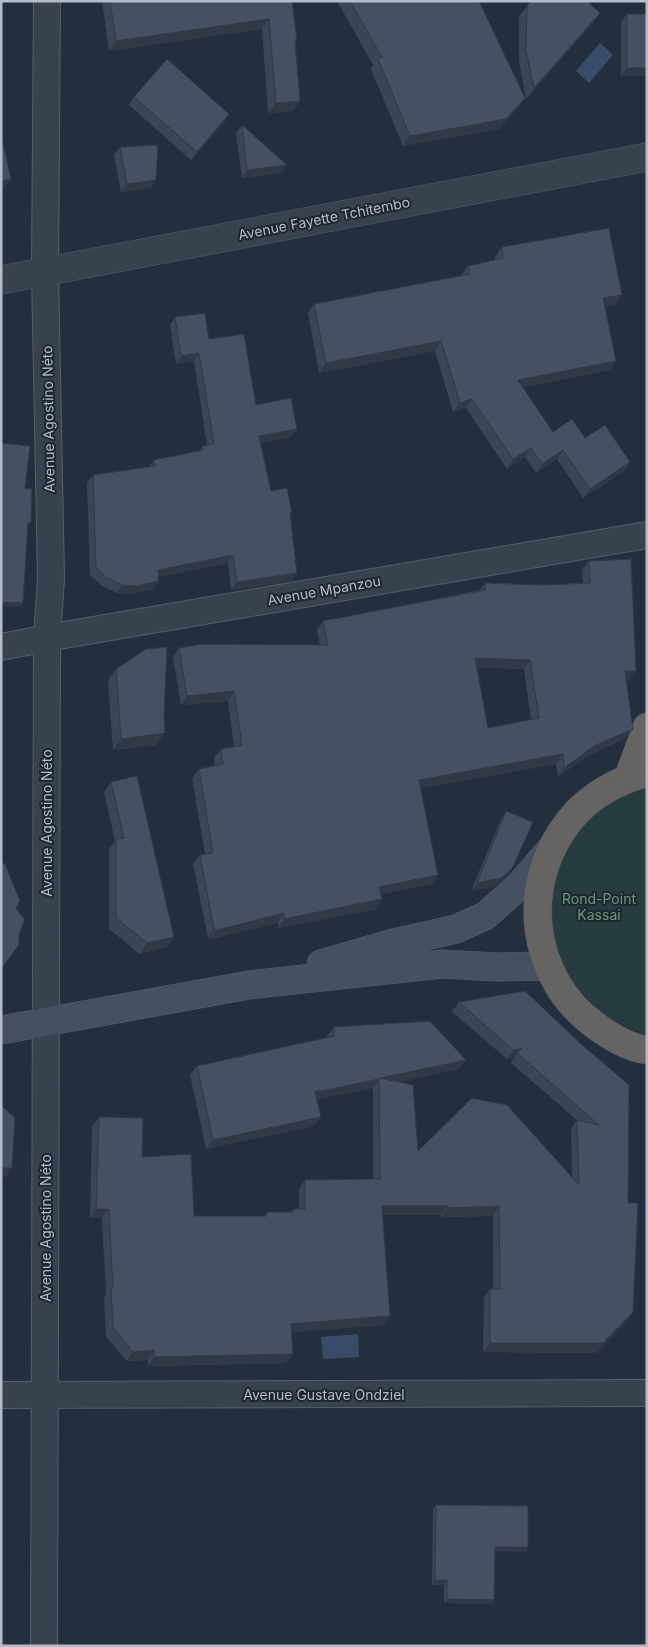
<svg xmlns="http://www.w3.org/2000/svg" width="648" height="1647" viewBox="0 0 648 1647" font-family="Inter,sans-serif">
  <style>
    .green { fill: #263c3f }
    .water { fill: #394c67 }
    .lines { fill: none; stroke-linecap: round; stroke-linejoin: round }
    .minor-casing { stroke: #565f6c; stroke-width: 28 }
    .tertiary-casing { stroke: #565f6c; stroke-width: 29 }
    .secondary-casing { stroke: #565f6c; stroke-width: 29 }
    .trunk-casing { stroke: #434c59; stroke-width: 29 }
    .minor { stroke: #38414e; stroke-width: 26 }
    .tertiary { stroke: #38414e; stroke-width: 28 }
    .secondary { stroke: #465061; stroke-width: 28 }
    .trunk { stroke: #656462; stroke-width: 28 }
    .wall { fill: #3b4654; fill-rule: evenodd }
    .shaded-wall { fill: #303945 }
    .building { fill: #455162; stroke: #303945; fill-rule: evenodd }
    .labels { text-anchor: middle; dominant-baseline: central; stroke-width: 4; stroke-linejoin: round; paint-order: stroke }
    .street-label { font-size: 14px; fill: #b4bcc9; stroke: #1d2633 }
    .park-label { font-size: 14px; fill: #6b9a76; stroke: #1d2633 }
  </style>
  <rect width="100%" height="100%" fill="#242f3e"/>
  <path class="green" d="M647 786V1034L638 1033 601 1013 572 982 554 944 550 902 560 860 582 825 615 798Z"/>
  <g class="water">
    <path d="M600 43 613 55 589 83 576 71Z"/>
    <path d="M358 1334 359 1357 323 1359 321 1337Z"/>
  </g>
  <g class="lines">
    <defs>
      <g id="minor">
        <path d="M1 647 47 638 647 535"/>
        <path d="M1 1395 647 1393"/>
        <path d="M44 1646 47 638 51 579 45 272 47 1"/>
      </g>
      <path id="tertiary" d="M1 280 647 157"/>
      <g id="secondary">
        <path d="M321 964 390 944 456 929 485 916 519 886 551 849"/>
        <path d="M1 1030 249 985 442 964 497 967 547 966"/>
      </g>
      <g id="trunk">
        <path d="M647 773C618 780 589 796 570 820 519 883 529 978 596 1026 610 1036 628 1048 647 1050"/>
        <path d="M628 778 647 727"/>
      </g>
    </defs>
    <use href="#minor" class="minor-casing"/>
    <use href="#tertiary" class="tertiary-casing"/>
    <use href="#secondary" class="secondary-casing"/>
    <use href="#trunk" class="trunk-casing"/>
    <use href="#minor" class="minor"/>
    <use href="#tertiary" class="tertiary"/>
    <use href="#secondary" class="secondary"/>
    <use href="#trunk" class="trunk"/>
  </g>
  <g class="wall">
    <path d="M102 1H292L300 101 293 111 268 113 262 29 109 51Z"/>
    <path d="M337 1H479L525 98 518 108 499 129 403 146 371 69 373 65Z"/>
    <path d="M527 6 600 13 592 24 526 99 519 61V17Z"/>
    <path d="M627 14H647V76H621V22Z"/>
    <path d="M134 97 229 114 224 123 191 160 129 105Z"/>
    <path d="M242 125 287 165 281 173 242 178 236 133Z"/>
    <path d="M120 147 151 188 121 192 114 155Z"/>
    <path d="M502 247 616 304 605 306 616 361 610 370 523 387 553 432 585 438 630 462 624 471 583 498 557 459 536 473 525 457 507 469 466 408 453 412 435 351 319 373 308 313 314 304 461 276 468 266 496 260 495 257Z"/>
    <path d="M175 317 209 339 256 405 297 429 291 437 260 443 271 491 292 513 290 516 292 581 231 590 228 563 158 577 153 589 130 594 117 593 101 585 90 575 87 483 93 475 149 467 154 460 199 451 202 446 207 445 194 361 176 364 170 325Z"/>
    <path d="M589 561 636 671 629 680H626V738L588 756 558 777 556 764 420 788 432 884 381 894 376 909 278 928V923L210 939V938H208L193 864 200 855 205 854 192 778 199 769 215 766 214 758 221 749 234 747 228 701 181 705 173 657 179 648 320 645 317 630 323 621 480 590 485 583 543 585 583 583 582 570ZM477 667 524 669 531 720 488 728Z"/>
    <path d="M116 669 164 716 157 745 113 750 108 680Z"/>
    <path d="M111 782 174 937 167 947 140 954 109 929V849L115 841 104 792Z"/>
    <path d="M506 811 508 875 495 886 471 891 501 819Z"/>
    <path d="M459 1002 581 1044 629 1085 627 1321 596 1353 483 1352 484 1298 490 1289H493V1216L441 1217V1215H382L384 1325 292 1332 286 1363 148 1366V1360L127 1361 106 1337 104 1297 106 1294 102 1218H90L92 1126 99 1117 142 1157 194 1216H265L267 1212H291L293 1209H299V1189L305 1180 373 1179V1088L317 1099 314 1126 206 1149 190 1075 197 1066 327 1038V1036L334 1027 459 1069 398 1082 418 1151 572 1178 571 1129 577 1120 511 1063 514 1058 507 1059 452 1012Z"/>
    <path d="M436 1505 528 1547 525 1552 495 1551 492 1604 444 1603V1585H432L433 1509Z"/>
  </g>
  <g class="shaded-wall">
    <path d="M600 13 592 24 526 99 534 88Z"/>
    <path d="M269 19 262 29 109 51 116 41Z"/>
    <path d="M627 68H647V76H621Z"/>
    <path d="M525 98 518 108 499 129 403 146 410 136Z"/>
    <path d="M300 101 293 111 268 113 276 103Z"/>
    <path d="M229 114 224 123 191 160 197 152Z"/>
    <path d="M287 165 281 173 242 178 247 170Z"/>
    <path d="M11 179 5 187 1 188V181Z"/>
    <path d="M156 180 151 188 121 192 127 184Z"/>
    <path d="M622 295 616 304 597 307 603 298Z"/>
    <path d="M441 341 435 351 319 373 326 363Z"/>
    <path d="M199 353 194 361 176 364 181 356Z"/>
    <path d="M616 361 610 370 512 390 518 380Z"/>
    <path d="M472 399 466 408 453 412 460 403Z"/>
    <path d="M297 429 291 437 253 444 259 436Z"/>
    <path d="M531 448 525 457 507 469 513 459Z"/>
    <path d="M563 450 557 459 536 473 542 464Z"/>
    <path d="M630 462 624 471 583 498 590 489Z"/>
    <path d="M233 555 228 563 152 578 158 570Z"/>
    <path d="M297 573 292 581 231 590 237 582Z"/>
    <path d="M159 581 153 589 130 594 117 593 122 585Z"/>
    <path d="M1 602 23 603 20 607 1 606Z"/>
    <path d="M475 658 530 660 524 669 469 667Z"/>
    <path d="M625 671H636L629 680 618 681Z"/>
    <path d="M234 691 228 701 181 705 187 696Z"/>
    <path d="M633 729 626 738 588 756 558 777 564 768 594 746Z"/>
    <path d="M165 733 157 745 113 750 121 739Z"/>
    <path d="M563 754 556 764 412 790 419 780Z"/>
    <path d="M513 867 508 875 495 886 471 891 477 883Z"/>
    <path d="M438 875 432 884 373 896 379 887Z"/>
    <path d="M382 899 376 909 278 928 284 919Z"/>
    <path d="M284 913 278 923 210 939 217 930Z"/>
    <path d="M216 928 210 938H208L214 929Z"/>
    <path d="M174 937 167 947 140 954 147 943Z"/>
    <path d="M522 1048 514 1058 507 1059 513 1050Z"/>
    <path d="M466 1060 459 1069 379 1086 380 1078Z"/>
    <path d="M379 1079 373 1088 319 1099 308 1100 315 1091Z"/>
    <path d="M321 1117 314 1126 206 1149 213 1140Z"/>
    <path d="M1 1168H12L6 1177H1Z"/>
    <path d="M382 1206H447L441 1215H375Z"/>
    <path d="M499 1206 493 1216 441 1217 447 1208Z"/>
    <path d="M96 1209H109L102 1218H90Z"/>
    <path d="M633 1312 627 1321 596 1353 483 1352 490 1343Z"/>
    <path d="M390 1316 384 1325 285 1333 291 1324Z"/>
    <path d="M154 1350 148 1360 127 1361 133 1352Z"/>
    <path d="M293 1354 286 1363 148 1366 154 1357Z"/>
    <path d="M495 1547H528L525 1552 492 1551Z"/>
    <path d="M447 1580 444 1585H432L435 1581Z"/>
    <path d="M447 1599 494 1600 492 1604 444 1603Z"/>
  </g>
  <g class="building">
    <path d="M110 1H292L297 41H295L300 101 276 103 269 19 116 41Z"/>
    <path d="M350 1H479L525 98 506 119 410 136 378 59 382 57Z"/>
    <path d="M531 1H587L600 13 534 88 526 50 527 6Z"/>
    <rect x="627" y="14" width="20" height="54"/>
    <path d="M167 59 229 114 197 152 134 97Z"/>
    <path d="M242 125 287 165 247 170Z"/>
    <path d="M1 134 11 179 1 181Z"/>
    <path d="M158 145 156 180 127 184 120 147Z"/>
    <path d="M609 228 622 295 603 298 616 361 518 380 553 432 572 419 585 438 605 425 630 462 590 489 563 450 542 464 531 448 513 459 472 399 460 403 441 341 326 363 314 304 470 274 468 266 503 258 502 247Z"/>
    <path d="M205 313 209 339 244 334 256 405 291 398 297 429 259 436 271 491 287 488 292 513H290L297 573 237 582 233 555 158 570 159 581 136 586 122 585 106 577 96 567 93 475 155 466 154 460 203 450 202 446 214 444 199 353 181 356 175 317Z"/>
    <path d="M1 443 30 446 25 488 32 489 31 523H28L23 603 1 602Z"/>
    <path d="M631 559 636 671H625L633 729 594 746 564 768 563 754 419 780 438 875 379 887 382 899 284 919V913L217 930 216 928 214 929 200 855 213 853 199 769 223 764 221 749 242 745 234 691 187 696 179 648 202 644 328 645 323 621 485 590V583L543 585 590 583 589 561ZM475 658 530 660 539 718 488 728Z"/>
    <path d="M167 647 164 716 165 733 121 739 116 669 146 649Z"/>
    <path d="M137 776 174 937 147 943 116 918V839L124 838 111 782Z"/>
    <path d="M506 811 533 822 513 867 501 878 477 883Z"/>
    <path d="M1 862 5 864 20 901 16 909 25 919 19 934V945L1 969Z"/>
    <path d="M525 991 581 1044 629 1085 628 1203H638L633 1312 603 1343H490V1289H500L499 1206 447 1208V1206H382L390 1316 291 1324 293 1354 154 1357V1350L133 1352 113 1327 111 1288H113L109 1209H96L99 1117 143 1118 142 1157 191 1154 194 1216H267V1212H293V1209H305V1180L380 1179 379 1079 326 1090 315 1091 321 1117 213 1140 197 1066 334 1036V1027L430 1021 466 1060 380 1078 413 1085 418 1151 472 1098 507 1105 579 1185 577 1120 599 1125 517 1053 522 1048 513 1050 459 1002Z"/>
    <path d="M1 1105 15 1118 12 1168H1Z"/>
    <path d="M436 1505 528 1506V1547H495L494 1600 447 1599V1580L435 1581Z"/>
  </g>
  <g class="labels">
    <g class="street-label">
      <text transform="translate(324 218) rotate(-11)">Avenue Fayette Tchitembo</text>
      <text transform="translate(48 419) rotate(-91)">Avenue Agostino Néto</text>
      <text transform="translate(324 590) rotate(-10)">Avenue Mpanzou</text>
      <text transform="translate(46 823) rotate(-90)">Avenue Agostino Néto</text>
      <text transform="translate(45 1228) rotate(-90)">Avenue Agostino Néto</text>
      <text x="324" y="1394">Avenue Gustave Ondziel</text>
    </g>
    <g class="park-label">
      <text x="599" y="898">Rond-Point<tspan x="599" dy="16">Kassai</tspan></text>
    </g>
  </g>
  <rect width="648" height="1647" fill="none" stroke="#b4bcc9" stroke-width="5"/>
</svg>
